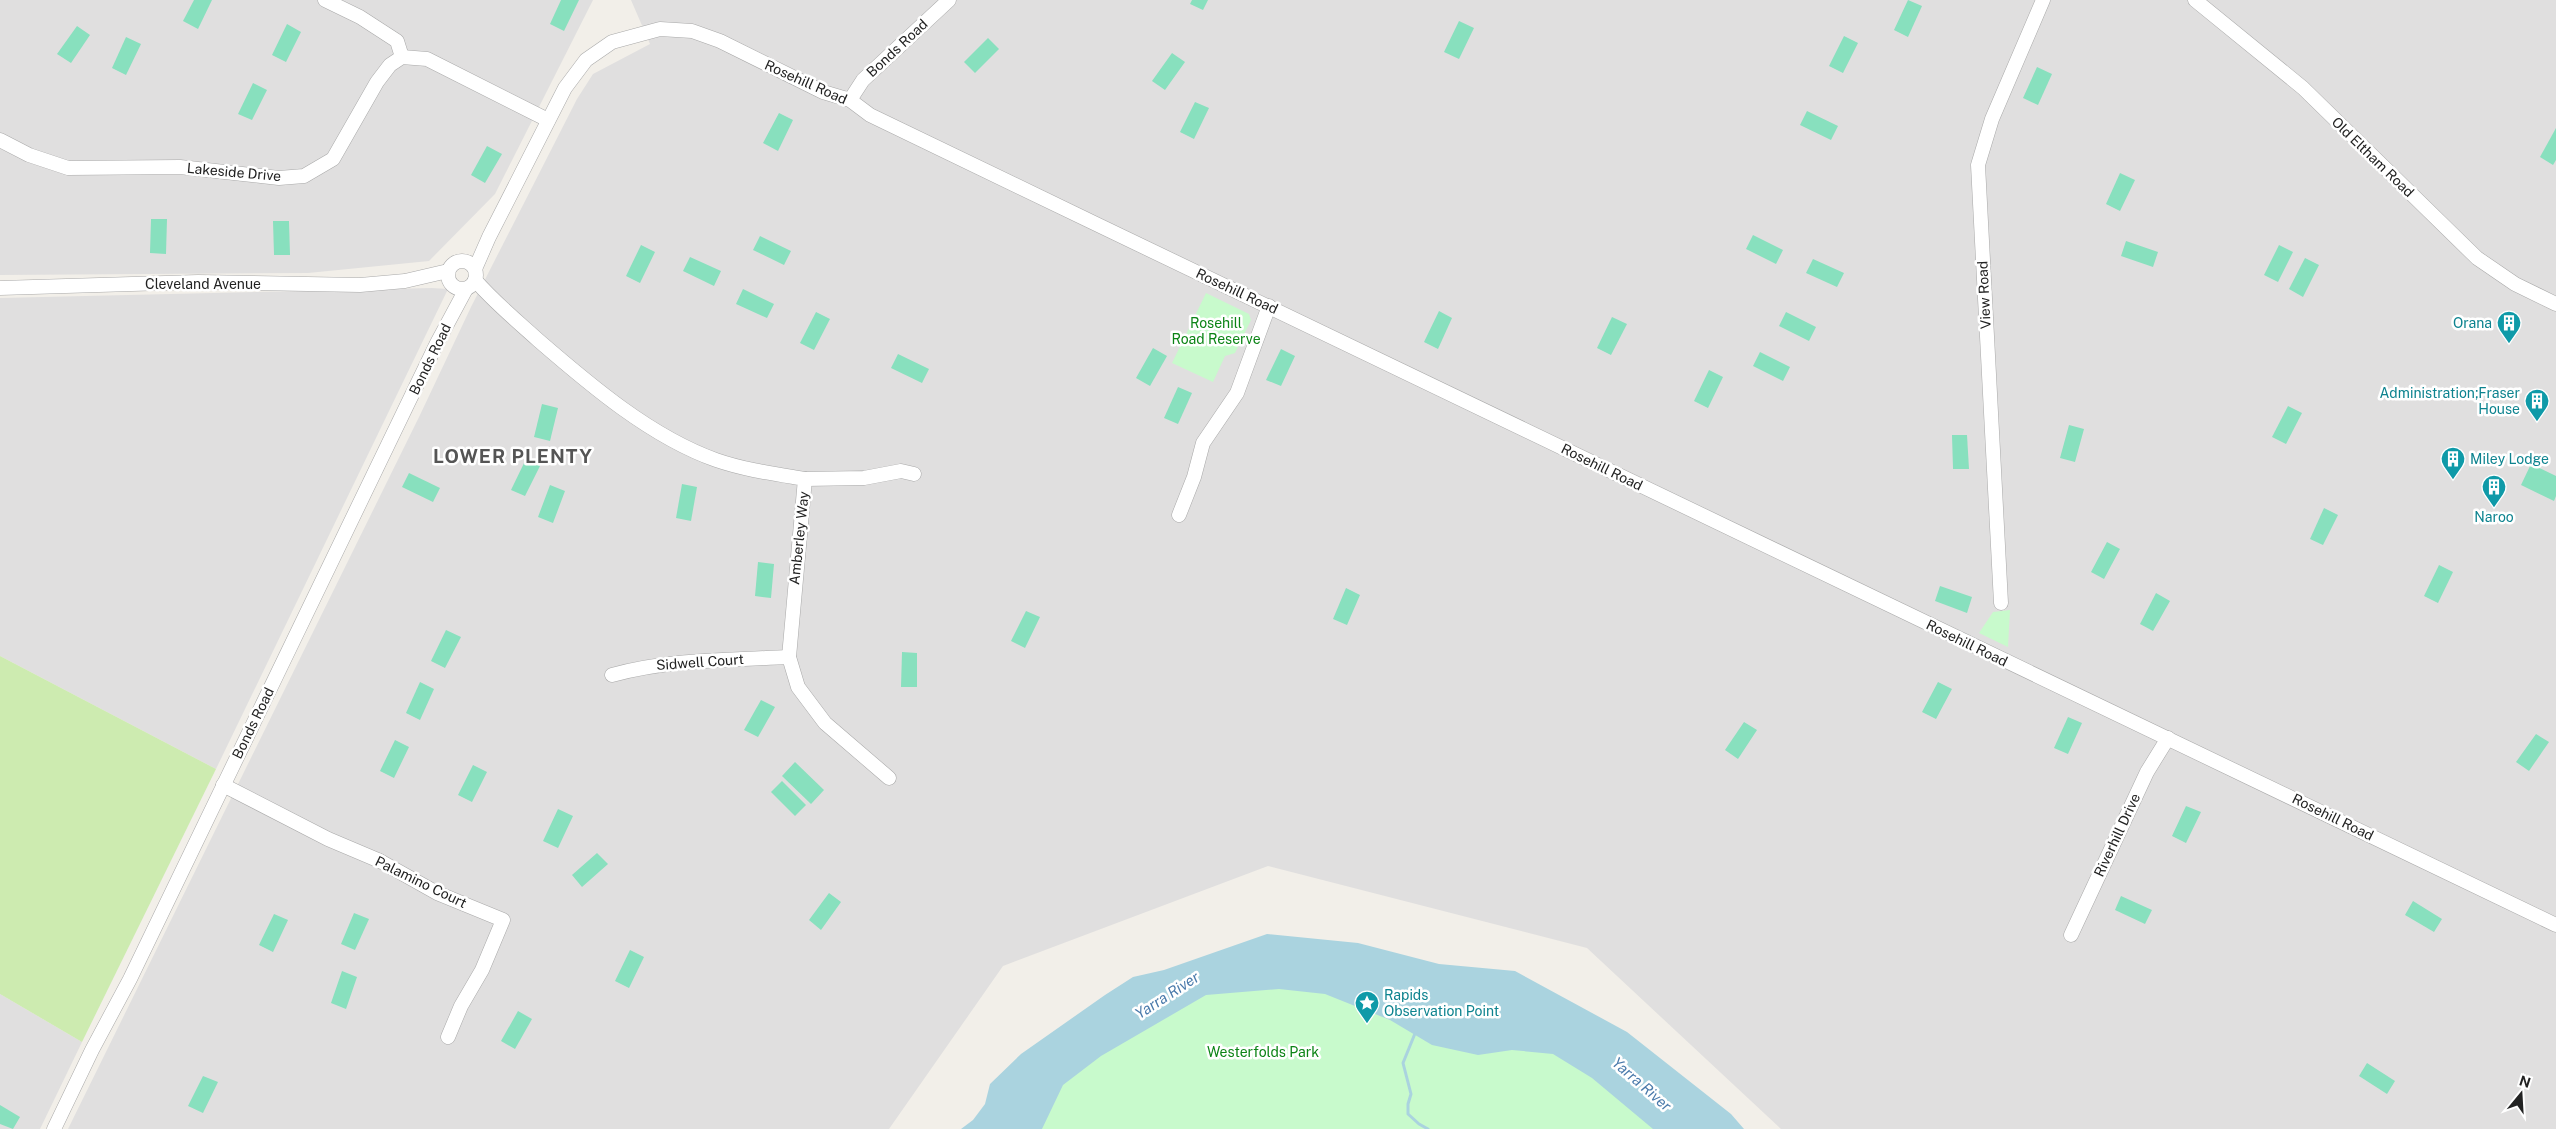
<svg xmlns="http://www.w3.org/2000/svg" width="2556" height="1129" viewBox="0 0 2556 1129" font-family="'Public Sans',sans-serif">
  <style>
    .residential { fill: #e0dfdf }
    .grass { fill: #cdebb0 }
    .park { fill: #c8facc }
    .pitch { fill: #88e0be }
    .water { fill: #aad3df }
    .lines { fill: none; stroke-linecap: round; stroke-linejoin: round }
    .stream { stroke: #aad3df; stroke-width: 3 }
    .minor-casing { stroke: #a9a9a9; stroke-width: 15 }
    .minor { stroke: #fff; stroke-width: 14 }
    .labels { text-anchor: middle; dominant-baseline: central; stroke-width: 5; stroke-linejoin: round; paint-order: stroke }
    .street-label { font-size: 14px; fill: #222; stroke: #fff }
    .park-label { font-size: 14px; fill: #0c8416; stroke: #fff }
    .culture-label { font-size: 14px; fill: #0d838f; stroke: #fff; text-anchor: end }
    .water-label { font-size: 15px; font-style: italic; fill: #4a7aab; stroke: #fff }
    .district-label { font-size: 19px; font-weight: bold; letter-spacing: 1px; fill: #555; stroke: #fff }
  </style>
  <rect width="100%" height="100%" fill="#f2efe9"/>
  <g class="residential">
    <path d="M0 0H593L495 194 429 261 308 273 0 275Z"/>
    <path d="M631 0H2556V1129H1781L1587 948 1268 866 1003 966 889 1129H68L420 415 471 307 577 99 593 74 650 44Z"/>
    <path d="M432 288 448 289 216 769 0 656V298Z"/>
    <path d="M0 994 82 1042 40 1129H0Z"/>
  </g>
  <path class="grass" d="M0 656 216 769 82 1042 0 994Z"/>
  <g class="park">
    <path d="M1206 293 1249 314 1251 320 1235 353 1225 356 1213 382 1172 363Z"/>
    <path d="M2010 610 2008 647 1979 633 1993 612Z"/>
    <path d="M1261 973 1549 1038 1680 1129H1017L1045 1085 1141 1010Z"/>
  </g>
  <g class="pitch">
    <path d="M194 0H212L198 29 183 21Z"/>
    <path d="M561 0H579L564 31 550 24Z"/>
    <path d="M1192 0H1208L1203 10 1190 4Z"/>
    <path d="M1908 0 1922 6 1908 37 1894 30Z"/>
    <path d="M1459 21 1474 28 1459 59 1444 52Z"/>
    <path d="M287 24 301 32 286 62 272 55Z"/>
    <path d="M77 26 90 35 71 63 57 54Z"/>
    <path d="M1844 36 1858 43 1843 73 1829 66Z"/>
    <path d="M126 37 141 44 126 75 112 68Z"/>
    <path d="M988 38 999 49 975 73 964 62Z"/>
    <path d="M1172 53 1185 62 1165 90 1152 81Z"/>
    <path d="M2037 67 2052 74 2038 105 2023 98Z"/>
    <path d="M253 83 267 90 252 120 238 114Z"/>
    <path d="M1195 102 1209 108 1194 139 1180 132Z"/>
    <path d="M1807 111 1838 126 1831 140 1800 125Z"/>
    <path d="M779 113 793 120 778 151 763 143Z"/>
    <path d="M2556 128V160L2553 165 2540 157Z"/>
    <path d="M487 146 502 154 485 183 471 175Z"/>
    <path d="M2120 173 2135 180 2120 211 2106 204Z"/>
    <path d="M151 219H167L166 254 150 253Z"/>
    <path d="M273 221H289L290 255H274Z"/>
    <path d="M1753 235 1783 250 1776 264 1746 249Z"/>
    <path d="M760 236 791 251 784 265 753 250Z"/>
    <path d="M2126 241 2158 252 2153 267 2121 256Z"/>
    <path d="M641 245 655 252 640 283 626 276Z"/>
    <path d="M2279 245 2293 252 2278 282 2264 275Z"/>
    <path d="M690 257 721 271 714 286 683 271Z"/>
    <path d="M2305 258 2319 265 2303 297 2289 289Z"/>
    <path d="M1813 259 1844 273 1837 287 1806 273Z"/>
    <path d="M743 289 774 304 767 318 736 304Z"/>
    <path d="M1439 311 1452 318 1438 349 1424 342Z"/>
    <path d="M816 312 830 319 814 350 800 343Z"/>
    <path d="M1786 312 1816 327 1809 341 1779 326Z"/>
    <path d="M1612 317 1627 324 1611 355 1597 348Z"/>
    <path d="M1153 348 1167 356 1150 386 1136 378Z"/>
    <path d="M1281 349 1295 356 1281 386 1266 380Z"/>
    <path d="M1760 352 1790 367 1783 381 1753 366Z"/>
    <path d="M898 354 929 369 922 383 891 368Z"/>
    <path d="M1709 370 1723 377 1708 408 1694 401Z"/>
    <path d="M1178 387 1192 393 1178 424 1164 418Z"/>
    <path d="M542 404 558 408 550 441 534 437Z"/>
    <path d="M2288 406 2302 413 2286 444 2272 437Z"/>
    <path d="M2069 425 2084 429 2075 462 2060 458Z"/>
    <path d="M1952 435H1967L1969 469H1953Z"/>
    <path d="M526 459 540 466 525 496 511 490Z"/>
    <path d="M2531 464 2556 476V496L2554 501 2521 485Z"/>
    <path d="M409 473 440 488 433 502 402 487Z"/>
    <path d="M682 484 697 487 691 521 676 518Z"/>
    <path d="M550 485 565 491 553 523 538 517Z"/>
    <path d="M2324 508 2338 515 2323 545 2310 539Z"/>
    <path d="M2107 542 2120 549 2104 579 2091 572Z"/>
    <path d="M758 562 774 564 771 598 755 596Z"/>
    <path d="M2439 565 2453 572 2438 603 2424 596Z"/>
    <path d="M1940 586 1972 597 1967 613 1935 601Z"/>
    <path d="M1346 588 1360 595 1347 625 1333 619Z"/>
    <path d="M2156 593 2170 601 2153 631 2140 624Z"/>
    <path d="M1026 611 1040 617 1025 648 1011 641Z"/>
    <path d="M446 630 461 637 445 668 431 661Z"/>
    <path d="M902 652 917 653V687H901Z"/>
    <path d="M420 682 434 689 420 720 406 713Z"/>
    <path d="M1938 682 1952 689 1936 719 1922 712Z"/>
    <path d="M761 700 775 707 758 737 744 730Z"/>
    <path d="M2068 717 2082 723 2068 754 2054 748Z"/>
    <path d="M1744 722 1757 730 1738 759 1725 750Z"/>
    <path d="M2536 734 2549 742 2529 771 2516 762Z"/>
    <path d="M395 740 409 747 394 778 380 771Z"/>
    <path d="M795 762 824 790 811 804 782 776Z"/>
    <path d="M473 765 487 772 472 802 458 795Z"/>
    <path d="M782 781 806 805 795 816 771 792Z"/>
    <path d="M2186 806 2201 812 2186 843 2172 836Z"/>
    <path d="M558 809 573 816 558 848 543 841Z"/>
    <path d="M597 853 608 864 582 887 572 875Z"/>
    <path d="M829 893 841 902 821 930 809 920Z"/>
    <path d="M2121 896 2152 910 2145 924 2115 910Z"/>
    <path d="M2413 901 2442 919 2434 932 2405 915Z"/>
    <path d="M354 913 369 919 355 950 341 944Z"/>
    <path d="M274 914 288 920 273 952 259 945Z"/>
    <path d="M630 950 644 957 629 988 615 981Z"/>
    <path d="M342 971 357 977 346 1009 331 1003Z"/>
    <path d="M518 1011 532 1019 515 1049 501 1041Z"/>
    <path d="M2367 1063 2395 1081 2387 1094 2359 1076Z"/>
    <path d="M203 1076 218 1082 203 1113 188 1106Z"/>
    <path d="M0 1105 20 1117 13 1129 0 1124Z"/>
  </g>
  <path class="water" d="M1267 934 1358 943 1439 964 1515 971 1627 1032 1731 1114 1744 1129H1653L1592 1078 1553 1054 1512 1050 1478 1055 1432 1045 1390 1020 1325 994 1279 989 1206 995 1101 1056 1063 1085 1042 1129H961L973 1120 985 1104 990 1084 1021 1054 1105 995 1133 977 1164 970Z"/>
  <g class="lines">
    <path class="stream" d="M1416 1031 1403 1063 1411 1094 1408 1104V1114L1419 1124 1428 1129"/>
    <defs>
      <g id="minor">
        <path d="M325 0 360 17 397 41 402 57"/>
        <path d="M2195 0 2303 88 2477 258 2515 284 2556 304"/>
        <path d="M850 100 863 80 949 0"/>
        <path d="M0 140 29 155 68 168 180 167 279 178 304 176 333 159 377 82 390 65 402 57 427 59 548 120"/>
        <circle cx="462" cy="275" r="14"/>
        <path d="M475 269 489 237 565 88 586 60 612 42 660 29 692 31 720 41 823 92 850 100 870 115 1094 223 2556 925"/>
        <path d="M475 280C494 302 517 321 538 340 590 385 651 437 716 460 745 470 775 474 805 479L789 657 798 687 825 723 889 778"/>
        <path d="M0 288 198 282 360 285 405 281 448 271"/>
        <path d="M805 479 864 478 901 471 914 474"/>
        <path d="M1179 515 1194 477 1203 443 1237 393 1269 306"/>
        <path d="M2001 603 1978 165 1992 119 2043 0"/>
        <path d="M612 675C670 659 729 660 789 657"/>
        <path d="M223 785 328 839 380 861 437 893 503 920 482 970 461 1006 448 1037"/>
        <path d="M2071 935 2147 772 2168 738"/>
        <path d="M54 1129 92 1050 130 979 437 343 466 289"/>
      </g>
    </defs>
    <use href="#minor" class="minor-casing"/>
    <use href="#minor" class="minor"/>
  </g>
  <defs>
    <symbol id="building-pin" viewBox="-11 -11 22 30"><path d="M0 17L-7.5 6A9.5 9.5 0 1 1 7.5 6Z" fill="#0f9aa8" stroke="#fff"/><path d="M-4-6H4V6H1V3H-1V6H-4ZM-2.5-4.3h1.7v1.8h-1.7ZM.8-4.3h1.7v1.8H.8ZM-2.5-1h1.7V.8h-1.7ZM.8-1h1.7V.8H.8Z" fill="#fff"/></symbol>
    <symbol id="sight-pin" viewBox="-11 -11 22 30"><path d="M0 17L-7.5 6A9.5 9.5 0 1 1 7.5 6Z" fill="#0f9aa8" stroke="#fff"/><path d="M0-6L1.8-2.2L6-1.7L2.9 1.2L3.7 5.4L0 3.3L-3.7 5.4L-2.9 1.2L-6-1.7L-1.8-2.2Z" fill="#fff"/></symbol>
  </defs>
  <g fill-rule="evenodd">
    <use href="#building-pin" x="2495" y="309" width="28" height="38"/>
    <use href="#building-pin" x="2523" y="387" width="28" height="38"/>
    <use href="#building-pin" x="2439" y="445" width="28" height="38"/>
    <use href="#building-pin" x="2480" y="473" width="28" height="38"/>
    <use href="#sight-pin" x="1353" y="989" width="28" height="38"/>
  </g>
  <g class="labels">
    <g class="street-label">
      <text transform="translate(897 48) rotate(-43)">Bonds Road</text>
      <text transform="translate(806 82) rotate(24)">Rosehill Road</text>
      <text transform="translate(2373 157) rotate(44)">Old Eltham Road</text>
      <text transform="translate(234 172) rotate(5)">Lakeside Drive</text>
      <text x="203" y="284">Cleveland Avenue</text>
      <text transform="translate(1237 291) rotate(25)">Rosehill Road</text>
      <text transform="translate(1984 295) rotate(-93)">View Road</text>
      <text transform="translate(430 359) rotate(-64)">Bonds Road</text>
      <text transform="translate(1602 467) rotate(26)">Rosehill Road</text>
      <text transform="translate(799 538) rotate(-84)">Amberley Way</text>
      <text transform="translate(1967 643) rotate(26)">Rosehill Road</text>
      <text transform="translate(700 662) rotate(-4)">Sidwell Court</text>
      <text transform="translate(253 723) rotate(-64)">Bonds Road</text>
      <text transform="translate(2333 817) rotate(26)">Rosehill Road</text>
      <text transform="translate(2117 835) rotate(-65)">Riverhill Drive</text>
      <text transform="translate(421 882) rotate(26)">Palamino Court</text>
    </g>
    <g class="park-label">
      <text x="1216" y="323">Rosehill<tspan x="1216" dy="16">Road Reserve</tspan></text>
      <text x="1263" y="1052">Westerfolds Park</text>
    </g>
    <g class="culture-label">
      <text x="2492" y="323">Orana</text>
      <text x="2520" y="393">Administration;Fraser<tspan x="2520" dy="16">House</tspan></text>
      <text x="2470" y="459" text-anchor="start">Miley Lodge</text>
      <text x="2494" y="517" text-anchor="middle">Naroo</text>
      <text x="1384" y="995" text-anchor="start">Rapids<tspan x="1384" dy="16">Observation Point</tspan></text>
    </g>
    <g class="water-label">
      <text transform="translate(1167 995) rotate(-33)">Yarra River</text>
      <text transform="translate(1642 1084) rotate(41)">Yarra River</text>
    </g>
    <g class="district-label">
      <text x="513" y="456">LOWER PLENTY</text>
    </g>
  </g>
  <g transform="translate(2521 1094) rotate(18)" stroke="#ffffff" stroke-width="4" paint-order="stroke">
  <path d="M0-4L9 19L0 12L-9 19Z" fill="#222222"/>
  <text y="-8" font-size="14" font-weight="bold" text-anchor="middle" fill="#222222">N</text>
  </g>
</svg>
